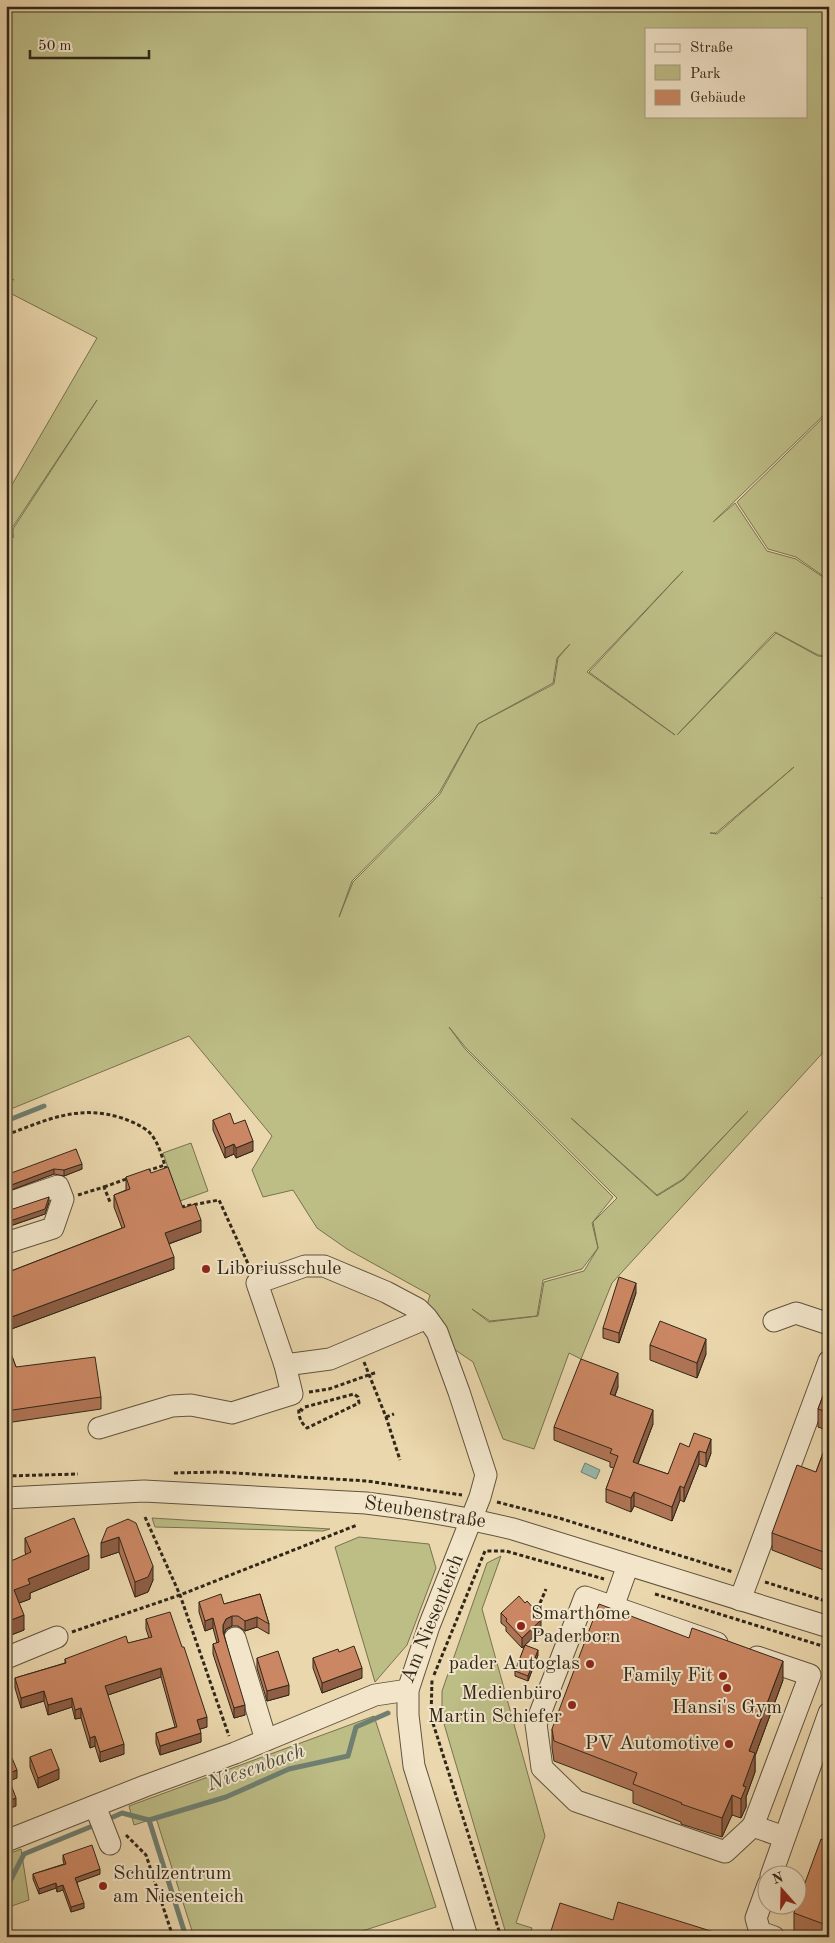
<svg xmlns="http://www.w3.org/2000/svg" width="835" height="1943" viewBox="0 0 835 1943" font-family="'Old Standard TT',serif">
  <style>
    .green { fill: #bdbd86; stroke: #777250; fill-rule: evenodd }
    .water { fill: #98b9ac; stroke: #6f7f71 }
    .lines { fill: none; stroke-linecap: round; stroke-linejoin: round }
    .stream { stroke: #6f7f71; stroke-width: 5 }
    .minor-casing { stroke: #60533e; stroke-width: 23 }
    .path { stroke: #312719; stroke-width: 3; stroke-dasharray: 4 2.5; stroke-linecap: butt }
    .minor { stroke: #f2e5ca; stroke-width: 21 }
    .wall { fill: #af7455; stroke: #312719 }
    .shaded-wall { fill: #8e5e45; stroke: #312719 }
    .building { fill: #cb8763; stroke: #312719 }
    .poi-dot { fill: #8f2418; stroke: #f2e5ca; stroke-width: 2 }
    .labels { text-anchor: middle; dominant-baseline: central; stroke-width: 4; stroke-linejoin: round; paint-order: stroke }
    .poi-label { font-size: 20px; fill: #312719; stroke: #f2e5ca; text-anchor: end }
    .street-label { font-size: 20px; fill: #312719; stroke: #f2e5ca }
    .water-label { font-size: 21px; font-style: italic; fill: #4b4c3e; stroke: #f2e5ca }
  </style>
  <rect width="100%" height="100%" fill="#ebd7ad"/>
  <filter id="stains"><feTurbulence type="fractalNoise" baseFrequency=".004" numOctaves="4"/><feColorMatrix values="0 0 0 0 .2 0 0 0 0 .09 0 0 0 0 .02 0 0 0 .5 -.17"/></filter>
  <radialGradient id="worn" r=".72"><stop offset=".6" stop-color="#630" stop-opacity="0"/><stop offset="1" stop-color="#630" stop-opacity=".3"/></radialGradient>
  <g class="green">
    <path d="M6 6H829V410L713 522 735 503 767 551 796 559 829 581V656L818 655 775 632 677 735 776 633 818 656 829 657V906L821 897 829 908V1046L612 1283 581 1359 569 1353 534 1449 503 1439 473 1362 451 1347 425 1312 430 1295 347 1249 317 1228 293 1190 263 1197 252 1170 272 1136 189 1036 6 1111V495L97 338 6 291V276L14 280 6 275ZM646 29H806V116H646ZM97 400 13 529V538L12 528ZM683 571 589 672 675 735 587 672ZM570 644 558 658 554 684 478 724 440 794 353 882 339 917 352 881 439 793 478 724 553 683 557 658ZM794 767 717 834 710 833H716ZM449 1027 466 1048 617 1198 593 1222 598 1248 592 1223 613 1197 465 1049ZM748 1111 683 1180 657 1196 571 1118 657 1195 683 1179ZM598 1248 584 1271 544 1282 538 1316 489 1322 472 1309 490 1321 537 1316 543 1280 582 1269Z"/>
    <path d="M829 412V580L796 557 768 549 737 502Z"/>
    <path d="M191 1143 208 1191 180 1201 163 1153Z"/>
    <path d="M152 1518 330 1529 323 1531 155 1527Z"/>
    <path d="M359 1537 429 1544 436 1568 407 1645 375 1682 335 1547Z"/>
    <path d="M501 1556 482 1609 545 1836 516 1923 532 1928 529 1937H507L442 1717V1691L487 1563Z"/>
    <path d="M374 1716 436 1907 344 1937H194L156 1818 134 1825 129 1806Z"/>
    <path d="M21 1849 29 1900 6 1908V1855Z"/>
  </g>
  <path class="water" d="M585 1463 600 1470 596 1479 581 1472Z"/>
  <g class="lines">
    <g class="stream">
      <path d="M6 1121 44 1106"/>
      <path d="M113 1817 122 1813 149 1820 226 1797 289 1769 348 1756 356 1727 388 1713"/>
      <path d="M149 1820 186 1937"/>
      <path d="M6 1889 24 1854 95 1825"/>
    </g>
    <defs>
      <g id="minor">
        <path d="M6 1204 58 1186 63 1199 53 1228 6 1243"/>
        <path d="M427 1318 330 1359 285 1365 257 1283 305 1266H324L386 1292 418 1309 427 1318 437 1332 459 1392 486 1475 480 1497 429 1626 408 1690V1715L414 1766 467 1937"/>
        <path d="M774 1321 796 1313 829 1324"/>
        <path d="M99 1428 172 1406 191 1405 232 1413 292 1394 285 1365"/>
        <path d="M6 1498 144 1491 366 1503C416 1509 464 1517 513 1529L829 1627"/>
        <path d="M740 1600 829 1361"/>
        <path d="M613 1607 628 1565"/>
        <path d="M235 1638 266 1740"/>
        <path d="M717 1643 585 1597 536 1724 542 1768 576 1801 725 1852 753 1826"/>
        <path d="M757 1657 810 1675 753 1826 784 1837"/>
        <path d="M6 1658 57 1637"/>
        <path d="M95 1806 110 1844"/>
        <path d="M6 1841 145 1786 235 1753 375 1695 408 1690"/>
        <path d="M771 1876 829 1713"/>
        <path d="M768 1885 756 1918 760 1932 774 1937"/>
      </g>
    </defs>
    <use href="#minor" class="minor-casing"/>
    <g class="path">
      <path d="M6 1135C47 1120 78 1104 122 1118 131 1121 142 1126 149 1132 159 1142 162 1158 167 1171"/>
      <path d="M147 1171 165 1165"/>
      <path d="M104 1187 129 1178"/>
      <path d="M78 1195 104 1187 110 1202"/>
      <path d="M181 1207 219 1200 250 1268"/>
      <path d="M364 1362 386 1417 400 1460"/>
      <path d="M309 1392 329 1389 377 1372"/>
      <path d="M303 1411 299 1408C298 1416 301 1423 307 1428L359 1403 358 1397 354 1394 305 1407"/>
      <path d="M386 1417 394 1414"/>
      <path d="M174 1473 219 1472 367 1481 462 1495"/>
      <path d="M6 1476 78 1474"/>
      <path d="M497 1502 559 1518 733 1572"/>
      <path d="M145 1517 180 1595 229 1736"/>
      <path d="M765 1582 829 1602"/>
      <path d="M655 1594 829 1648"/>
      <path d="M535 1615 546 1589"/>
      <path d="M72 1632 180 1595 357 1525"/>
      <path d="M434 1675 485 1551H506L604 1579"/>
      <path d="M431 1717 432 1680"/>
      <path d="M431 1717 501 1937"/>
      <path d="M126 1835 146 1855 173 1937"/>
      <path d="M501 1933 510 1937"/>
    </g>
    <use href="#minor" class="minor"/>
  </g>
  <g class="wall">
    <path d="M213 1120 234 1124 253 1151 236 1158 234 1154 225 1158 213 1130Z"/>
    <path d="M76 1149 82 1169 64 1176 54 1174 6 1192Z"/>
    <path d="M151 1173 183 1208 201 1232 169 1244 174 1269 6 1331V1273L122 1228 114 1207V1195L126 1190V1177Z"/>
    <path d="M49 1202 45 1214 10 1226 7 1216V1211Z"/>
    <path d="M636 1293 619 1343 603 1338V1328Z"/>
    <path d="M6 1340 16 1367 101 1397V1409L6 1423Z"/>
    <path d="M650 1345 706 1354 697 1378 650 1360Z"/>
    <path d="M829 1380V1431L818 1427V1409Z"/>
    <path d="M618 1387 615 1396 653 1424 638 1464 668 1474 689 1447 711 1453 706 1467 699 1464 684 1502 680 1500 672 1521 634 1506 631 1512 606 1502V1489L614 1468 610 1467V1462L554 1440V1427Z"/>
    <path d="M829 1437V1572L772 1550V1533L816 1472Z"/>
    <path d="M128 1519 153 1580 148 1592 135 1597 119 1552 101 1558Z"/>
    <path d="M25 1538 89 1569 30 1593V1599L19 1603 24 1630 6 1637V1555L9 1562 26 1555 25 1552Z"/>
    <path d="M260 1594 269 1624V1634L257 1627 245 1631 238 1626H232L226 1629 224 1634 245 1715 234 1718 213 1654V1644L217 1643 213 1628 205 1631 199 1612V1602L224 1604Z"/>
    <path d="M501 1613 536 1615 541 1630 525 1645 538 1655 528 1681 515 1676V1671L525 1646 522 1648 506 1631V1627L501 1623Z"/>
    <path d="M146 1619 207 1727 200 1729 201 1742 160 1755 156 1743V1733L175 1727 161 1677 108 1695 124 1754 100 1762 95 1746 90 1748 81 1718 75 1719 72 1707 48 1715 44 1701 21 1708 15 1688V1678L65 1663V1659L149 1638 146 1629Z"/>
    <path d="M339 1652 362 1678 322 1693 313 1668V1658Z"/>
    <path d="M257 1658 289 1695 267 1701 257 1668Z"/>
    <path d="M783 1680 755 1756V1772L746 1797V1807L741 1818 732 1815 722 1837 681 1824V1822L633 1803V1791L554 1761 552 1748V1729Z"/>
    <path d="M30 1757 59 1779 38 1788 30 1767Z"/>
    <path d="M829 1842V1937H807L794 1932V1913Z"/>
    <path d="M63 1855 100 1874 77 1882 84 1908 71 1912 63 1890 57 1892 56 1888 39 1894 33 1879V1874L64 1864 63 1860Z"/>
  </g>
  <g class="shaded-wall">
    <path d="M253 1141V1151L236 1158V1148Z"/>
    <path d="M234 1144V1154L225 1158V1148Z"/>
    <path d="M82 1164V1169L64 1176V1170Z"/>
    <path d="M54 1169V1174L6 1192V1187Z"/>
    <path d="M49 1197V1202L45 1214 10 1226V1221Z"/>
    <path d="M201 1220V1232L165 1245V1233Z"/>
    <path d="M174 1257V1269L6 1331V1319Z"/>
    <path d="M636 1283V1293L619 1343V1333Z"/>
    <path d="M706 1339V1354L697 1378V1363Z"/>
    <path d="M618 1373V1387L610 1407V1394Z"/>
    <path d="M653 1410V1424L633 1476V1462Z"/>
    <path d="M711 1439V1453L706 1467V1453Z"/>
    <path d="M699 1451V1464L684 1502V1488Z"/>
    <path d="M680 1486V1500L672 1521V1507Z"/>
    <path d="M634 1492V1506L631 1512V1498Z"/>
    <path d="M119 1537V1552L101 1558V1543Z"/>
    <path d="M89 1555V1569L30 1593V1599L14 1605V1590L28 1579Z"/>
    <path d="M153 1566V1580L148 1592 135 1597V1582Z"/>
    <path d="M24 1615V1630L6 1637V1622Z"/>
    <path d="M232 1616V1626L226 1629 223 1635V1625L226 1619Z"/>
    <path d="M257 1617V1627L245 1631V1621Z"/>
    <path d="M213 1618V1628L205 1631V1621Z"/>
    <path d="M541 1620V1630L522 1648V1638Z"/>
    <path d="M538 1650V1655L528 1681V1676Z"/>
    <path d="M783 1661V1680L755 1756V1772L746 1797V1807L741 1818V1799L743 1786 749 1751Z"/>
    <path d="M161 1668V1677L105 1696V1686Z"/>
    <path d="M362 1668V1678L322 1693V1683Z"/>
    <path d="M289 1685V1695L267 1701V1691Z"/>
    <path d="M44 1691V1701L21 1708V1698Z"/>
    <path d="M72 1698V1707L48 1715V1705Z"/>
    <path d="M245 1705V1715L234 1718V1708Z"/>
    <path d="M81 1708V1718L75 1719V1710Z"/>
    <path d="M207 1717V1727L197 1730V1720Z"/>
    <path d="M201 1733V1742L160 1755V1746Z"/>
    <path d="M95 1736V1746L90 1748V1738Z"/>
    <path d="M124 1744V1754L100 1762V1752Z"/>
    <path d="M59 1769V1779L38 1788V1778Z"/>
    <path d="M17 1770V1778L7 1782V1774Z"/>
    <path d="M732 1795V1815L722 1837V1818Z"/>
    <path d="M16 1798V1806L6 1810V1802Z"/>
    <path d="M100 1869V1874L75 1883V1878Z"/>
    <path d="M56 1883V1888L39 1894V1889Z"/>
    <path d="M63 1885V1890L57 1892V1887Z"/>
    <path d="M84 1903V1908L71 1912V1907Z"/>
  </g>
  <g class="building">
    <path d="M230 1113 234 1124 245 1120 253 1141 236 1148 234 1144 225 1148 213 1120Z"/>
    <path d="M76 1149 82 1164 64 1170 54 1169 6 1187V1175Z"/>
    <path d="M168 1167 183 1208 195 1204 201 1220 165 1233 174 1257 6 1319V1273L125 1227 114 1195 130 1189 126 1177 149 1169 151 1173Z"/>
    <path d="M49 1197 45 1209 10 1221 7 1211Z"/>
    <path d="M619 1277 636 1283 619 1333 603 1328Z"/>
    <path d="M660 1321 706 1339 697 1363 650 1345Z"/>
    <path d="M6 1340 16 1367 95 1357 101 1397 6 1411Z"/>
    <path d="M581 1359 618 1373 610 1394 653 1410 633 1462 668 1474 680 1443 689 1447 694 1433 711 1439 706 1453 699 1451 684 1488 680 1486 672 1507 634 1492 631 1498 606 1489 618 1456 610 1453 612 1449 554 1427Z"/>
    <path d="M829 1380V1413L818 1409Z"/>
    <path d="M829 1437V1554L772 1533 797 1465 816 1472Z"/>
    <path d="M74 1518 89 1555 28 1579 30 1584 14 1590 24 1615 6 1622V1555L9 1562 31 1552 25 1538Z"/>
    <path d="M128 1519 136 1523 153 1566 148 1577 135 1582 119 1537 101 1543 107 1528Z"/>
    <path d="M221 1594 224 1604 260 1594 269 1624 257 1617 245 1621 238 1616H232L226 1619 223 1625V1632L245 1705 234 1708 213 1644 219 1642 213 1618 205 1621 199 1602Z"/>
    <path d="M519 1596 525 1603 527 1601 536 1611 534 1612 541 1620 522 1638 506 1621 507 1619 501 1613Z"/>
    <path d="M599 1604 689 1638 692 1628 783 1661 749 1751 755 1753 743 1786 746 1787 741 1799 732 1795 722 1818 681 1804 682 1803 633 1784 637 1773 554 1741 552 1729Z"/>
    <path d="M170 1612 182 1647H184L207 1717 197 1720 201 1733 160 1746 156 1733 177 1727 161 1668 105 1686 124 1744 100 1752 95 1736 90 1738 81 1708 75 1710 72 1698 48 1705 44 1691 21 1698 15 1678 66 1663 65 1659 126 1636 128 1643 152 1637 146 1619Z"/>
    <path d="M525 1645 538 1650 528 1676 515 1671Z"/>
    <path d="M354 1646 362 1668 322 1683 313 1658 338 1649 339 1652Z"/>
    <path d="M278 1651 289 1685 267 1691 257 1658Z"/>
    <path d="M51 1749 59 1769 38 1778 30 1757Z"/>
    <path d="M12 1758 17 1770 7 1774 16 1798 6 1802V1760Z"/>
    <path d="M821 1839 829 1842V1926L794 1913 796 1906H798V1902Z"/>
    <path d="M92 1845 100 1869 75 1878 84 1903 71 1907 63 1885 57 1887 56 1883 39 1889 33 1874 66 1864 63 1855Z"/>
    <path d="M618 1902 730 1937H549L560 1903 613 1920Z"/>
  </g>
  <g class="poi-dot">
    <circle cx="206" cy="1269" r="5"/>
    <circle cx="521" cy="1626" r="5"/>
    <circle cx="590" cy="1664" r="5"/>
    <circle cx="723" cy="1676" r="5"/>
    <circle cx="727" cy="1688" r="5"/>
    <circle cx="572" cy="1705" r="5"/>
    <circle cx="729" cy="1744" r="5"/>
    <circle cx="103" cy="1886" r="5"/>
  </g>
  <g class="labels">
    <g class="poi-label">
      <text x="216" y="1269" text-anchor="start">Liboriusschule</text>
      <text x="531" y="1614" text-anchor="start">Smarthome<tspan x="531" dy="23">Paderborn</tspan></text>
      <text x="580" y="1664">pader Autoglas</text>
      <text x="713" y="1676">Family Fit</text>
      <text x="562" y="1694">Medienbüro<tspan x="562" dy="23">Martin Schiefer</tspan></text>
      <text x="727" y="1708" text-anchor="middle">Hansi's Gym</text>
      <text x="719" y="1744">PV Automotive</text>
      <text x="113" y="1874" text-anchor="start">Schulzentrum<tspan x="113" dy="23">am Niesenteich</tspan></text>
    </g>
    <g class="street-label">
      <text transform="translate(425 1513) rotate(9)">Steubenstraße</text>
      <text transform="translate(433 1619) rotate(-68)">Am Niesenteich</text>
    </g>
    <g class="water-label">
      <text transform="translate(256 1768) rotate(-20)">Niesenbach</text>
    </g>
  </g>
  <rect width="835" height="1943" fill="none" stroke="#ebd7ad" stroke-width="25"/>
  <rect x="8" y="8" width="820" height="1928" fill="none" stroke="#312719" stroke-width="2.5"/>
  <rect x="12" y="12" width="810" height="1918" fill="none" stroke="#312719"/>
  <rect x="645" y="28" width="162" height="90" fill="#f2e5ca" stroke="#a59983"/>
  <rect x="655" y="44" width="25" height="8" fill="#f2e5ca" stroke="#a59983"/>
  <text x="690" y="52" font-size="15" fill="#312719">Straße</text>
  <rect x="655" y="65" width="25" height="15" fill="#bdbd86" stroke="#a59983"/>
  <text x="690" y="78" font-size="15" fill="#312719">Park</text>
  <rect x="655" y="90" width="25" height="15" fill="#cb8763" stroke="#a59983"/>
  <text x="690" y="102" font-size="15" fill="#312719">Gebäude</text>
  <g transform="translate(782 1890) rotate(340)"><circle r="24" fill="#f2e5ca" stroke="#a59983"/>
  <path d="M0-4L9 19L0 12L-9 19Z" fill="#8f2418"/>
  <text y="-8" font-size="14" font-weight="bold" text-anchor="middle" fill="#312719">N</text>
  </g>
  <path d="M30 50v8h119v-8" fill="none" stroke="#312719" stroke-width="2.5"/>
  <text x="38" y="50" font-size="15" fill="#312719" stroke="#f2e5ca" stroke-width="4" paint-order="stroke">50 m</text>
  <rect width="100%" height="100%" filter="url(#stains)"/>
  <rect width="100%" height="100%" fill="url(#worn)"/>
</svg>
